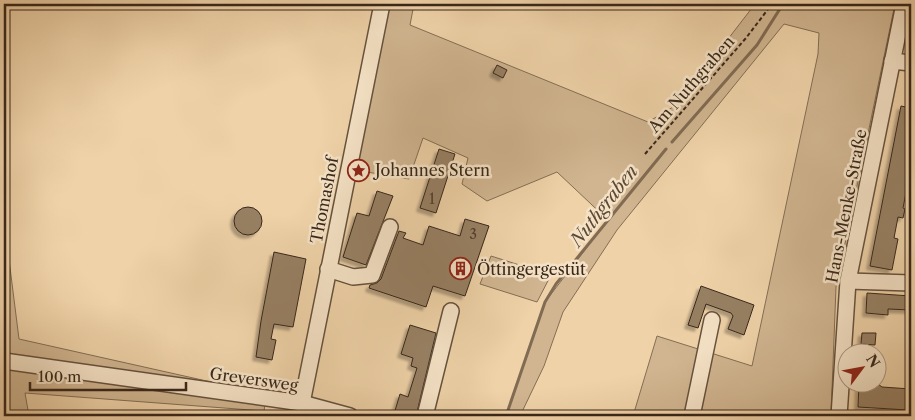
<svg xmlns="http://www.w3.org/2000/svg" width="915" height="420" viewBox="0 0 915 420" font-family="'Libre Caslon Text',serif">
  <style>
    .green { fill: #d0b590; stroke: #846e55 }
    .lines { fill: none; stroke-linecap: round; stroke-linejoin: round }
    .stream { stroke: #816b52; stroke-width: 3 }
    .building { fill: #978064; stroke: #38271a; filter: url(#shadow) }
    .minor-casing { stroke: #66523e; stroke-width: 18 }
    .path { stroke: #38271a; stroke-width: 2; stroke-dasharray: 4 2.5; stroke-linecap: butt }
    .minor { stroke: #f5e2c6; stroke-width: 15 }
    .labels { text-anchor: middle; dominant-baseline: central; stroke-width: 5; stroke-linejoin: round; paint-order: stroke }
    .number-label { font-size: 14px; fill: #503d2c }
    .street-label { font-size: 16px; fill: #38271a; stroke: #f5e2c6 }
    .poi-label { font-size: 16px; fill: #38271a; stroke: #f5e2c6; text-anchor: start }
    .water-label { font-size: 18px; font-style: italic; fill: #5c4936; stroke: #f5e2c6 }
  </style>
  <defs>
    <filter id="shadow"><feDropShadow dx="-3.5" dy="3.5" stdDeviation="1" flood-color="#0004"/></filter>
  </defs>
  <rect width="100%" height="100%" fill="#efd2a8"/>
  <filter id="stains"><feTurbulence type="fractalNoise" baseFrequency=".004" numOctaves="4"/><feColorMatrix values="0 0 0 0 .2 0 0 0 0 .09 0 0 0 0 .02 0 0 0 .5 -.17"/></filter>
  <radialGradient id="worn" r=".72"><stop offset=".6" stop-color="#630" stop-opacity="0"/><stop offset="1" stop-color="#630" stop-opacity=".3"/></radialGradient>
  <g class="green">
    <path d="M382 4H414L410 25 648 122 678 104 755 4H895L836 287 831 416H633L657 336 752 366 818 54 819 33 784 24 617 230 563 312 544 366 520 416H506L545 302 608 220 557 172 487 201 462 184 468 158 423 138 409 179 349 169Z"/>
    <path d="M4 220 19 339 229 386 266 398 264 411 25 393 29 416H6L4 403Z"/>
    <path d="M491 256 551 275 537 302 480 284Z"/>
  </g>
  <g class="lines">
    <g class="stream">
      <path d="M672 142 757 45 783 4"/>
      <path d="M506 416 545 302 556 284 666 149"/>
    </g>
  </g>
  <g class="building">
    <path d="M497 65 507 70 503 78 493 73Z"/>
    <path d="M901 106 911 108V167L903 208 905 209 903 218 898 217 894 238 898 239 892 270 870 266Z"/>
    <path d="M439 149 455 154 436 213 420 208Z"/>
    <path d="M377 191 393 196 366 265 343 257 357 213 369 216Z"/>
    <circle cx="248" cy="221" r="14"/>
    <path d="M465 219 489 226 465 296 433 286 426 307 369 288 370 285 377 283 381 279 399 231 406 233 403 238 423 245 429 226 460 236Z"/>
    <path d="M274 252 306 259 293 327 274 324 271 339 276 340 272 360 256 357 261 321Z"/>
    <path d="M701 286 754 305 744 335 728 329 733 316 731 313 706 304 698 328 688 325Z"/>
    <path d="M867 293 911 296V310L888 309V315L866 313Z"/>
    <path d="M410 325 436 333 416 416H403L394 414 400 394 408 397 417 368 411 366 413 358 401 354Z"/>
    <path d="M862 333H876L875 345 861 344Z"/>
    <path d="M859 383 878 384 882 387 911 389 908 410 858 407Z"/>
  </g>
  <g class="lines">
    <defs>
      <g id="minor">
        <path d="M892 61 911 63"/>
        <path d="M328 269 353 277 372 275 390 227"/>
        <path d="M848 281 911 283"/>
        <path d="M4 361 302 403 350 416"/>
        <path d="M302 403 382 4"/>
        <path d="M425 416 451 311"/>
        <path d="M692 416 712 320"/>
        <path d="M839 416 848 281 904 4"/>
      </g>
    </defs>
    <use href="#minor" class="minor-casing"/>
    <path class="path" d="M645 154 746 38 772 4"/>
    <use href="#minor" class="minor"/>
  </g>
  <defs>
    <symbol id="sight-ring" viewBox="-11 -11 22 22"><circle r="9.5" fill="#f5e2c6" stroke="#8f2418" stroke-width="1.5"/><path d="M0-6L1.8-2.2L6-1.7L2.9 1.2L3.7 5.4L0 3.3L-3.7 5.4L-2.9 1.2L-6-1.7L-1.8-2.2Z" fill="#8f2418"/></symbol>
    <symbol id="building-ring" viewBox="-11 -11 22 22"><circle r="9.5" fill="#f5e2c6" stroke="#8f2418" stroke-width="1.5"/><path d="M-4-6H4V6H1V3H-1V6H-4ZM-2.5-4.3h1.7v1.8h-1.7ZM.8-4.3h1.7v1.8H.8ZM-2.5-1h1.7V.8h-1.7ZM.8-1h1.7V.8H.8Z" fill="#8f2418"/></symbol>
  </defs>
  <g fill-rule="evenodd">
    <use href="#sight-ring" x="346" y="158" width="25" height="25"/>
    <use href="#building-ring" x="448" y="256" width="25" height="25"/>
  </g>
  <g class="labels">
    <g class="number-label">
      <text x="432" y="199">1</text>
      <text x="473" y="234">3</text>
    </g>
    <g class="street-label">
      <text transform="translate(691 84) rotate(-49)">Am Nuthgraben</text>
      <text transform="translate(324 200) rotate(-79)">Thomashof</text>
      <text transform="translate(846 206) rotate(-79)">Hans-Menke-Straße</text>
      <text transform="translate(254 379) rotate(8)">Greversweg</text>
    </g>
    <g class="poi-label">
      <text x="375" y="170">Johannes Stern</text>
      <text x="477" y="269">Öttingergestüt</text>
    </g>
    <g class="water-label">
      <text transform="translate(604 206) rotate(-52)">Nuthgraben</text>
    </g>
  </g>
  <rect width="915" height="420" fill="none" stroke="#efd2a8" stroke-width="20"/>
  <rect x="5" y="5" width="905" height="410" fill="none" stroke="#38271a" stroke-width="2.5"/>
  <rect x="10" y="10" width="895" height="400" fill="none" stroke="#38271a"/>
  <g transform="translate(862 368) rotate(58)"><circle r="24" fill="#f5e2c6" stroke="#a99781"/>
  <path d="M0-4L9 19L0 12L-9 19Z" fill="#8f2418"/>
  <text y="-8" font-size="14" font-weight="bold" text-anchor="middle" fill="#38271a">N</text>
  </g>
  <path d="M30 382v8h156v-8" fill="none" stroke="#38271a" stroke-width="2.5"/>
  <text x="38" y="382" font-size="15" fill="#38271a" stroke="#f5e2c6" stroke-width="4" paint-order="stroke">100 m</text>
  <rect width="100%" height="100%" filter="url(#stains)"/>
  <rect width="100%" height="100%" fill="url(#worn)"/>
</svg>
